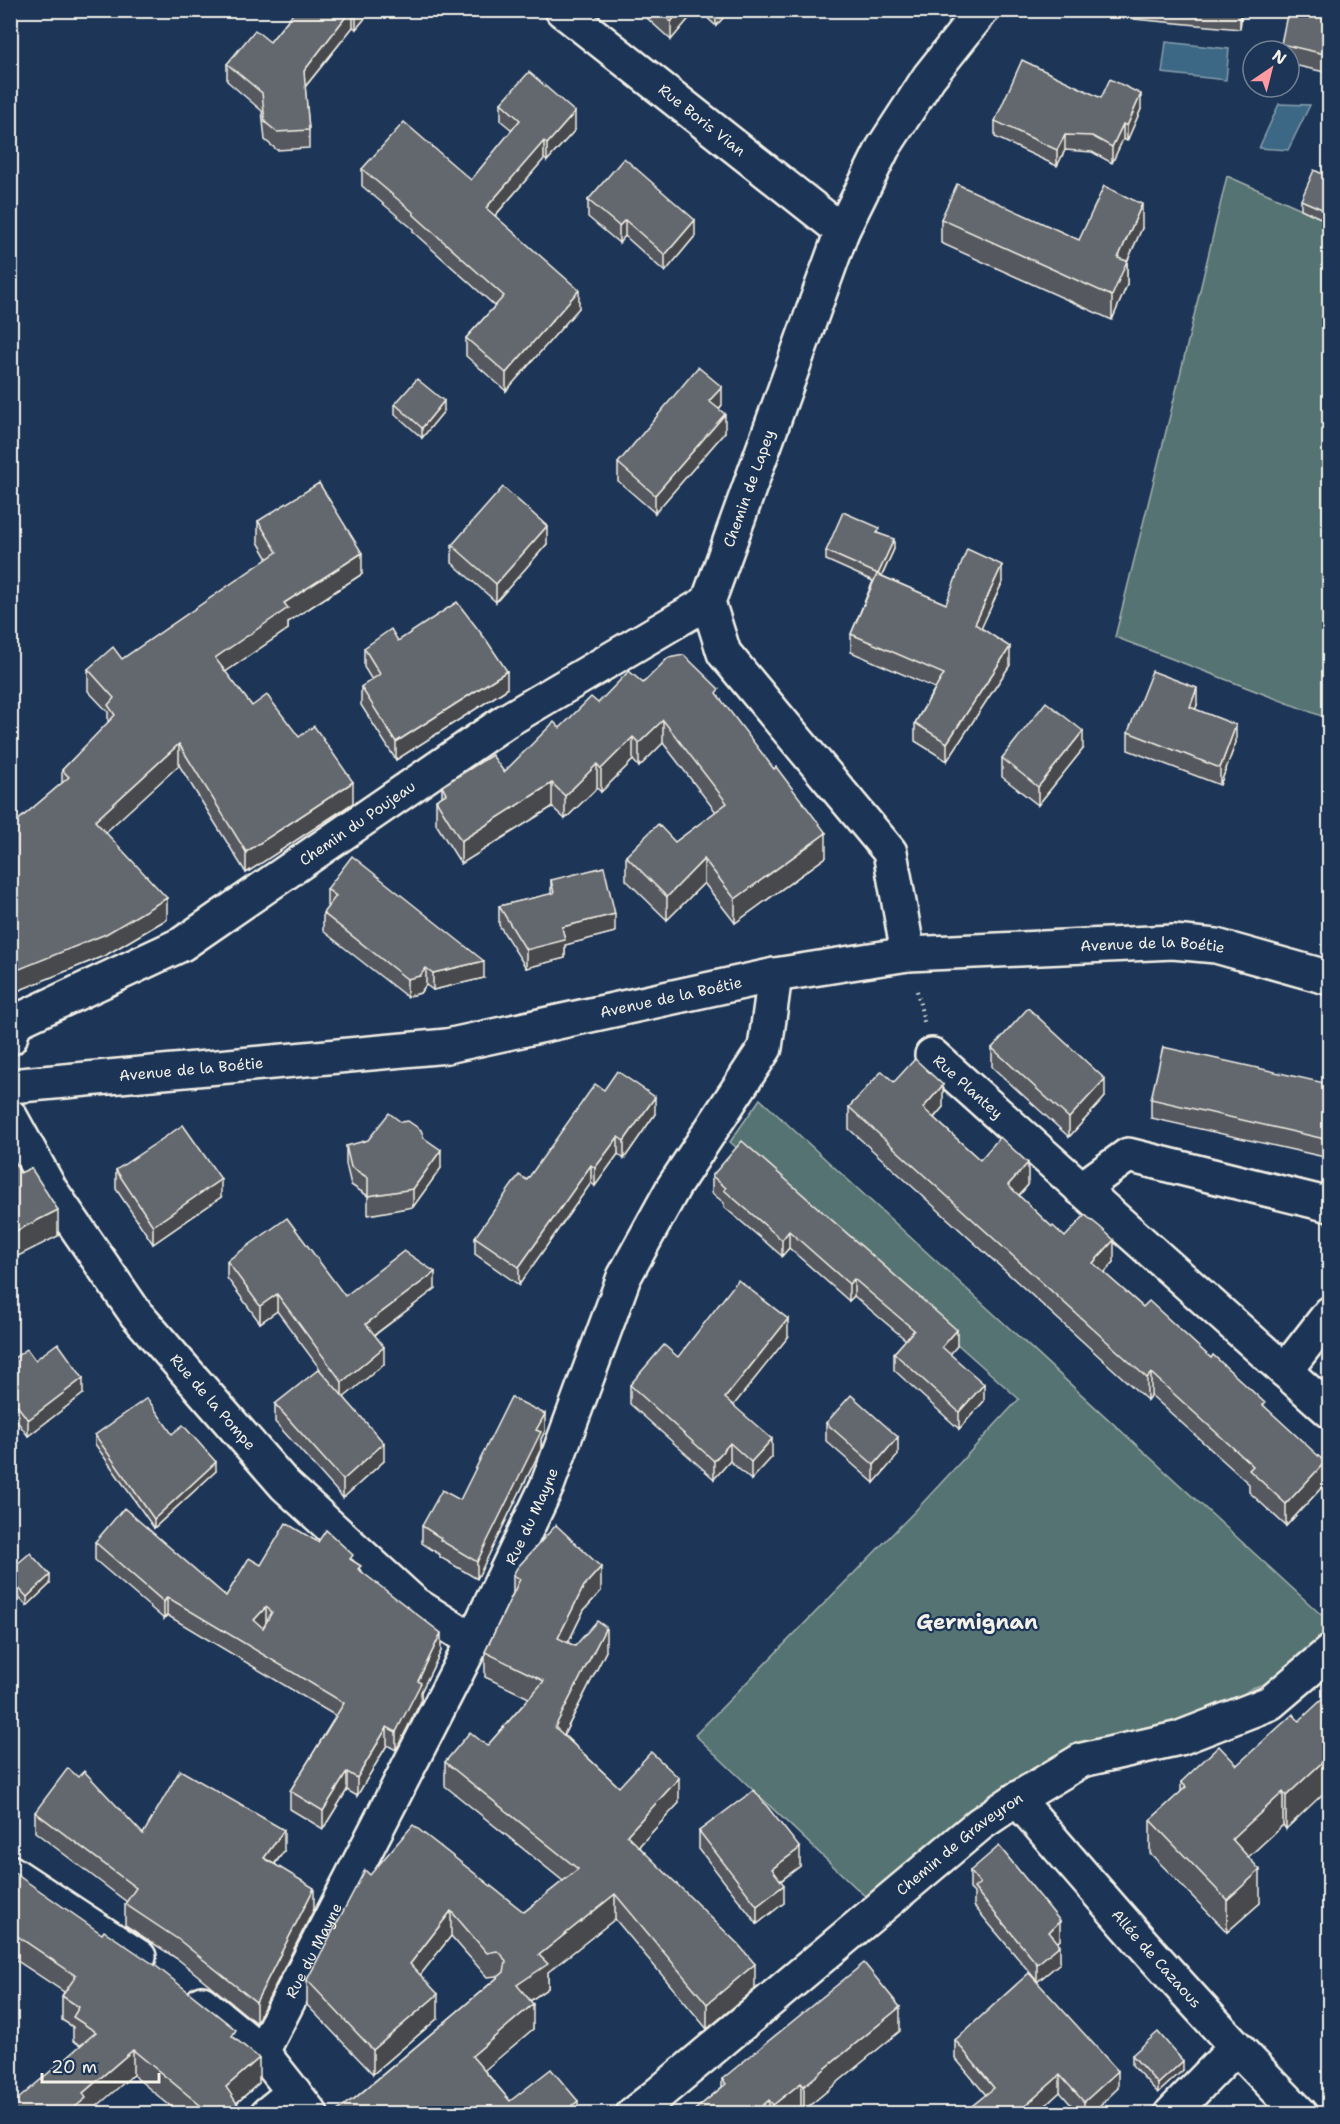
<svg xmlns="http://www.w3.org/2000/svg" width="1340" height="2124" viewBox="0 0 1340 2124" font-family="'Shantell Sans',sans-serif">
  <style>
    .green { fill: #547372; stroke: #a4b2ad; stroke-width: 1.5 }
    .water { fill: #3e6885; stroke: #879fad; stroke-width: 1.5 }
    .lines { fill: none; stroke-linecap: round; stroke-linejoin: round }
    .street-casing { stroke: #f4f1e8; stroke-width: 38 }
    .secondary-casing { stroke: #f4f1e8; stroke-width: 38 }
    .path { stroke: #f4f1e8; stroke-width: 4; stroke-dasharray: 1.5 4.5; stroke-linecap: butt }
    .street { stroke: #1d3557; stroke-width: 33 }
    .secondary { stroke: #1d3557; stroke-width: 33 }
    .wall { fill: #56595f; stroke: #f4f1e8; stroke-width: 1.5 }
    .shaded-wall { fill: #46484d; stroke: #f4f1e8; stroke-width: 1.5 }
    .building { fill: #64676e; stroke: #f4f1e8; stroke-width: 1.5; fill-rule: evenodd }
    .labels { text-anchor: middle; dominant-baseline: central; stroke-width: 4.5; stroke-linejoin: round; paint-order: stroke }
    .street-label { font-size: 15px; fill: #f4f1e8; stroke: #1d3557 }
    .district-label { font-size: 21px; font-weight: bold; fill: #f4f1e8; stroke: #1d3557 }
  </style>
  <rect width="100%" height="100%" fill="#1d3557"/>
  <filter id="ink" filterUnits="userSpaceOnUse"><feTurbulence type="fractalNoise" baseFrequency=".0167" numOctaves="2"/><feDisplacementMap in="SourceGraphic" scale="12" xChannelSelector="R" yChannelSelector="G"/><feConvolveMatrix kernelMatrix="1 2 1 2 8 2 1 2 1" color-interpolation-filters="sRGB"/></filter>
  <g filter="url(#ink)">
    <g class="green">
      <path d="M1227 176 1329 221V719L1115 637 1180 375Z"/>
      <path d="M760 1099 1329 1622V1642L1310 1669 1252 1688 1189 1733 1107 1746 869 1900 695 1735 916 1510 1019 1399 730 1142Z"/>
    </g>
    <g class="water">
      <path d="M1166 42 1229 49 1226 80 1162 73Z"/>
      <path d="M1279 104 1310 105 1288 150 1259 148Z"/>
    </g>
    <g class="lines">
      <defs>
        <g id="street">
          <path id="s1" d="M562 10 842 231"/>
          <path id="s2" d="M908 954 890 852 724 653 708 602 842 231 883 148 929 77 982 10"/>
          <path id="s3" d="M10 1038 15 1022 182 944 506 721 708 602"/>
          <path id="s4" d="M932 1055 1330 1411"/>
          <path id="s5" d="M10 1116 50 1189 136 1314 285 1485 415 1604 473 1641"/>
          <path d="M1081 1189 1128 1155 1330 1205"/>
          <path d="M1285 1371 1330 1313"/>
          <path id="s6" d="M1017 1799C1109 1906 1201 2013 1301 2114"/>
          <path d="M10 1872 139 1957"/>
          <path d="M202 2003 262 2052 311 2114"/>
          <path id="s7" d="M262 2052 473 1641 547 1486 624 1277 674 1186 765 1048 775 975"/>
          <path d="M267 2114 294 2092"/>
          <path id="s8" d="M633 2114 656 2096 980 1824 1017 1799 1082 1760 1180 1738 1270 1703 1330 1652"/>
          <path d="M1171 2114 1236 2047"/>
        </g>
        <g id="secondary">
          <path id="s9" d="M10 1086 447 1046 775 975 908 954 1173 942 1216 946 1330 978"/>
        </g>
      </defs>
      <use href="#street" class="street-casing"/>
      <use href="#secondary" class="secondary-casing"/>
      <path class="path" d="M917 991 924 1022"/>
      <use href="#street" class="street"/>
      <use href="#secondary" class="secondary"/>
    </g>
    <g class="wall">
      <path d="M296 10H372L356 29 353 27 305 87 309 130V148L277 150 265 140 262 111 227 81V64L270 42Z"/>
      <path d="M381 10H393L388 17Z"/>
      <path d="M638 10H696L671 40Z"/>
      <path d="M699 10H730L716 26Z"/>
      <path d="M1134 10H1242L1240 29 1134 19Z"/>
      <path d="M1329 10V73L1289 64V51H1281V44Z"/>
      <path d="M1101 98 1141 109 1127 141 1123 139 1112 163 1092 152 1065 150 1057 166 995 137V121Z"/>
      <path d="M501 103 575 130 547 161 544 159 495 216 579 308 506 391 466 356V338L495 306 413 232V229L362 186V169L471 180 512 130 501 121Z"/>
      <path d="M1329 177V222L1301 209V200Z"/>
      <path d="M588 200 695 236 665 272 625 236 619 243 588 217Z"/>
      <path d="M941 219 1079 240 1142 228 1127 262V285L1112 320 941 243Z"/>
      <path d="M395 404 444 411 422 438 395 414Z"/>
      <path d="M722 405 719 409 725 432 655 513 618 481V463Z"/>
      <path d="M258 521 362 574 288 622V629L225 672 252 706 299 737 353 803 246 873 179 765 105 832 167 919 106 955 10 994V819L15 823 62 783V770L108 723V712L88 691V669L122 659 268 559 258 542Z"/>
      <path d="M880 534 894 549 882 576 946 604 1002 583 981 628 1010 665 947 761 915 741V723L935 688 851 652V634L873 581 826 560V551Z"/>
      <path d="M547 544 496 602 452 563V545Z"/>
      <path d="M398 641 507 689 396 760 361 705V687L372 680 364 667V648Z"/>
      <path d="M643 683 719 697 826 857 735 923 704 883 667 920 626 880V856L675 842 716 812 663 743 639 767 633 760 601 792 597 788 565 819 552 807 461 864 436 824V800L442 797V786L504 772 560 728 598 703Z"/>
      <path d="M1197 705 1195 709 1236 742 1220 785 1128 750V732Z"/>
      <path d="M1083 749 1038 805 1002 777V758Z"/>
      <path d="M551 880 615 932 565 945V958L526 968 499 925V906L551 894Z"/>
      <path d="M327 889 484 978 433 990 426 985 420 993 407 997 323 931V913L328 907 327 906Z"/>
      <path d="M992 1048 1105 1097 1069 1137 992 1067Z"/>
      <path d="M894 1082 943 1107 934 1118 980 1160 1028 1185 1019 1196 1052 1227 1065 1237 1114 1262 1104 1273 1143 1307 1265 1407 1325 1484 1286 1526 1249 1492V1484L1151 1395 1147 1400 849 1129V1107Z"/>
      <path d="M1329 1084V1158L1151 1118V1099Z"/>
      <path d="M604 1090 655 1114 624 1159 618 1154 595 1186 591 1183 519 1285 475 1254V1237L527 1180Z"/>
      <path d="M424 1138 441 1168 413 1207 368 1215V1196L351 1185 346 1164V1146Z"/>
      <path d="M116 1170 221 1197 153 1244 116 1189Z"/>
      <path d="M712 1176 957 1346 950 1354 984 1401 959 1429 894 1370V1353L906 1340 854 1296 849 1301 789 1248 782 1256 724 1207V1203L712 1193Z"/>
      <path d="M227 1261 345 1296 435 1289 375 1335 384 1364 344 1397 384 1461 343 1498 275 1422V1404L320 1369 277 1311 260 1323 227 1278Z"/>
      <path d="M788 1337 733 1405 772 1457 751 1480 730 1461 714 1479 630 1404V1385L678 1357Z"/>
      <path d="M35 1360 83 1394 28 1436 10 1412V1361Z"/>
      <path d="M826 1423 898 1455 874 1483 826 1441Z"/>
      <path d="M545 1431 541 1439V1449L539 1453 477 1579 440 1557V1555L422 1543V1526L460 1500Z"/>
      <path d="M172 1434 216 1471 154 1528 95 1444V1435Z"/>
      <path d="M95 1542 226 1596 261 1565 318 1542 353 1560 361 1571 441 1651 421 1692V1701L396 1750 387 1745 357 1796 347 1790 323 1829 290 1809V1791L336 1716 167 1615 164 1619 95 1560Z"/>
      <path d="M10 1570 50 1584 27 1606 10 1588Z"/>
      <path d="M513 1575 601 1591 584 1610 568 1643 575 1646 606 1651 564 1735 619 1787 679 1803 639 1846 755 1989 707 2029 615 1919 548 1972V1988L530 2001 533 2029 484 2070 510 2101 578 2114 354 2099 498 1977 497 1976 487 1977 451 1936 420 1975 438 2018 373 2074 307 2005V1980L370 1875 524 1912 563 1881 445 1786V1762L487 1746 529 1698 485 1677V1652L513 1593Z"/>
      <path d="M1299 1721 1286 1829 1283 1825 1248 1857 1260 1903 1227 1932 1150 1853V1820L1181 1792V1782L1237 1765Z"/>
      <path d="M78 1777 143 1834 284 1851 275 1864 314 1909 256 2023 179 1960 125 1925V1904L127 1902 35 1832V1812Z"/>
      <path d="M699 1831 800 1866 781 1881 784 1903 757 1924 699 1849Z"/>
      <path d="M10 1870 236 2039 259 2083 237 2103 244 2114H180L133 2075 73 2041V2027L62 2020V1996L64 1992 10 1956Z"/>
      <path d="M970 1871 1060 1940 1058 1942 1060 1963 1037 1982 1118 2088 1091 2114H1079L1060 2092 1036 2114H962L986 2095 955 2058V2040L1037 1981 974 1906V1893L970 1889Z"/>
      <path d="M900 2031 804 2110 801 2106 792 2114H690L722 2087V2079Z"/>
      <path d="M1132 2055 1183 2070 1158 2093 1132 2065Z"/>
    </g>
    <g class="shaded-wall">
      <path d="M351 10H353V27L304 88V71Z"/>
      <path d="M356 10H372L356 29Z"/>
      <path d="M388 10H393L388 17Z"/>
      <path d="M680 10H696L671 40V22Z"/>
      <path d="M716 10H730L716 26Z"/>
      <path d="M1242 10 1240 29V11Z"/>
      <path d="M1141 94V109L1127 141V126Z"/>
      <path d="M575 112V130L547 161V144Z"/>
      <path d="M1123 124V139L1112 163V147Z"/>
      <path d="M1065 135V150L1057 166V150Z"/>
      <path d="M544 141V159L486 226V208Z"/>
      <path d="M1142 204V228L1127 262V285L1112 320V296L1118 258Z"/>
      <path d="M625 220V236L619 243V226Z"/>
      <path d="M695 220V236L665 272V255Z"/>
      <path d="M579 290V308L506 391V373Z"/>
      <path d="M722 387V405L709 420V401Z"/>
      <path d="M444 401V411L422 438V428Z"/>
      <path d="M725 414V432L655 513V495Z"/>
      <path d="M547 526V544L496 602V584Z"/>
      <path d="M894 539V549L878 584V574Z"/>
      <path d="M362 553V574L288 622V629L215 679V658L284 603Z"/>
      <path d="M1002 565V583L975 642V624Z"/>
      <path d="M1010 647V665L947 761V743Z"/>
      <path d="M507 671V689L396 760V742Z"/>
      <path d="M1197 688V705L1190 724V707Z"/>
      <path d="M663 720V743L639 767V743Z"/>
      <path d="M1236 725V742L1220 785V768Z"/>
      <path d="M1083 731V749L1038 805V787Z"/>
      <path d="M633 737V760L601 792V769Z"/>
      <path d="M179 744V765L95 842V821Z"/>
      <path d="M597 764V788L565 819V796Z"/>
      <path d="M353 782V803L246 873V852Z"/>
      <path d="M552 783V807L461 864V841Z"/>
      <path d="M826 833V857L735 923V899Z"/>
      <path d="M704 859V883L667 920V897Z"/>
      <path d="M167 898V919L106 955 10 994V973Z"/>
      <path d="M615 914V932L565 945V958L526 968V950L562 927Z"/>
      <path d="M484 961V978L433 990V973Z"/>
      <path d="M426 968V985L420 993 407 997V979Z"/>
      <path d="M1105 1079V1097L1069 1137V1118Z"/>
      <path d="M943 1085V1107L923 1130V1108Z"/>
      <path d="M655 1097V1114L624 1159V1141Z"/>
      <path d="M618 1137V1154L595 1186V1168Z"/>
      <path d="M441 1150V1168L413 1207V1189Z"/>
      <path d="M1028 1163V1185L1008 1207V1185Z"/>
      <path d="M591 1165V1183L519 1285V1267Z"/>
      <path d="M221 1179V1197L153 1244V1226Z"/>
      <path d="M58 1210V1236L10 1260V1234Z"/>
      <path d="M789 1231V1248L782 1256V1240Z"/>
      <path d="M1114 1240V1262L1093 1285V1263Z"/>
      <path d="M435 1272V1289L366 1341V1324Z"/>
      <path d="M854 1279V1296L849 1301V1284Z"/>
      <path d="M277 1294V1311L260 1323V1306Z"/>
      <path d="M788 1319V1337L725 1416V1398Z"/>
      <path d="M957 1330V1346L942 1364V1347Z"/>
      <path d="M384 1347V1364L342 1399V1382Z"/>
      <path d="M1151 1373V1395L1147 1400V1378Z"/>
      <path d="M83 1378V1394L28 1436V1420Z"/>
      <path d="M984 1384V1401L959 1429V1412Z"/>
      <path d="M545 1414V1431L541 1439V1449L539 1453 477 1579V1562L536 1430Z"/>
      <path d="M898 1437V1455L874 1483V1465Z"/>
      <path d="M772 1439V1457L751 1480V1462Z"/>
      <path d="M384 1443V1461L343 1498V1480Z"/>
      <path d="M730 1443V1461L714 1479V1461Z"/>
      <path d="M216 1462V1471L154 1528V1519Z"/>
      <path d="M1325 1462V1484L1286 1526V1504Z"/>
      <path d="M601 1567V1591L584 1610 558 1663V1638L584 1586Z"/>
      <path d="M50 1575V1584L27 1606V1597Z"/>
      <path d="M167 1597V1615L164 1619V1602Z"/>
      <path d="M266 1607V1625L254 1638V1620Z"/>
      <path d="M606 1627V1651L555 1752V1727Z"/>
      <path d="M441 1633V1651L421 1692V1701L396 1750V1732L418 1681Z"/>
      <path d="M387 1727V1745L357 1796V1778Z"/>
      <path d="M1329 1756V1788L1286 1829V1796Z"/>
      <path d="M347 1772V1790L323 1829V1811Z"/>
      <path d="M679 1778V1803L627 1859V1835Z"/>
      <path d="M1283 1792V1825L1232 1872V1839Z"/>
      <path d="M284 1830V1851L264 1878V1858Z"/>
      <path d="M800 1848V1866L772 1887V1869Z"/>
      <path d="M1260 1870V1903L1227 1932V1900Z"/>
      <path d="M784 1885V1903L757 1924V1906Z"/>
      <path d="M314 1888V1909L256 2023V2002Z"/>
      <path d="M615 1894V1919L548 1972V1988L517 2010V1985L539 1955Z"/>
      <path d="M451 1911V1936L410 1988V1964Z"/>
      <path d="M1060 1921V1940L1049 1950V1932Z"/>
      <path d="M1060 1945V1963L1037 1982V1964Z"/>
      <path d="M755 1964V1989L707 2029V2004Z"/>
      <path d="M438 1994V2018L373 2074V2050Z"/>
      <path d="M533 2004V2029L472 2081V2056Z"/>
      <path d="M900 2007V2031L804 2110V2086Z"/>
      <path d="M133 2050V2075L88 2114H74V2108L83 2093Z"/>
      <path d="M259 2058V2083L226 2112V2087Z"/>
      <path d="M1183 2061V2070L1158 2093V2084Z"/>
      <path d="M1118 2071V2088L1091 2114H1084V2102Z"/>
      <path d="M1060 2075V2092L1036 2114H1016Z"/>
      <path d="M801 2083V2106L792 2114H773V2105Z"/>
      <path d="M769 2100V2114H753Z"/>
      <path d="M578 2101V2114H562Z"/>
    </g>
    <g class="building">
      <path d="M296 10H351L304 71 309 130 277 132 265 122 262 93 227 64 255 30 270 42Z"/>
      <path d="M658 10H680L671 22Z"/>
      <path d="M1288 10H1329V55L1281 44Z"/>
      <path d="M1022 60 1101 98 1110 79 1141 94 1127 126 1123 124 1112 147 1092 136 1065 135 1057 150 995 121Z"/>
      <path d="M529 72 575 112 547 144 544 141 486 208 579 290 506 373 466 338 504 296 413 214 414 213 362 169 404 122 471 180 520 120 501 103Z"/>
      <path d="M624 158 695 220 665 255 625 220 619 226 588 200Z"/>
      <path d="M1314 170 1329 177V212L1301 200Z"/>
      <path d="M957 184 1079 240 1104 186 1142 204 1118 258 1127 261 1112 296 941 219Z"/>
      <path d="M698 367 722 387 709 401 725 414 655 495 618 463Z"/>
      <path d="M417 379 444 401 422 428 395 404Z"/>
      <path d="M319 483 362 553 284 603 288 608 215 658 252 706 267 695 299 737 314 726 353 782 246 852 179 744 95 821 167 898 106 934 10 973V819L15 823 69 777 62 770 115 715 108 705 114 698 88 669 113 647 122 659 277 552 258 521Z"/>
      <path d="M503 487 547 526 496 584 452 545Z"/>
      <path d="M843 512 880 528 877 533 894 539 878 574 826 551Z"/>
      <path d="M967 549 1002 565 975 624 1010 647 947 743 915 723 944 674 851 634 877 574 946 604Z"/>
      <path d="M457 602 487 641 507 671 396 742 361 687 380 674 364 648 391 629 398 641Z"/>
      <path d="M684 655 719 689 716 693 774 769 776 767 826 833 735 899 704 859 667 897 626 856 658 824 675 842 727 803 663 720 639 743 633 737 601 769 597 764 565 796 552 783 461 841 436 800 446 794 442 786 492 755 504 772 554 722 560 728 591 697 598 703 629 671 643 683 668 658Z"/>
      <path d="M1152 671 1197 688 1190 707 1236 725 1220 768 1128 732Z"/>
      <path d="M1046 702 1083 731 1038 787 1002 758Z"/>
      <path d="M352 856 484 961 433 973 426 968 420 976 407 979 323 913 336 896 327 889Z"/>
      <path d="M604 867 615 914 562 927 565 940 526 950 499 906 554 893 551 880Z"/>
      <path d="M1028 1008 1105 1079 1069 1118 992 1048Z"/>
      <path d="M1163 1047 1329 1084V1140L1151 1099Z"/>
      <path d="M915 1059 943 1085 923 1108 980 1160 1000 1137 1028 1163 1008 1185 1052 1227 1053 1226 1065 1237 1085 1215 1100 1227 1114 1240 1093 1263 1143 1307 1149 1301 1211 1358 1213 1355 1265 1403 1263 1405 1325 1462 1286 1504 1249 1470 1253 1466 1151 1373 1147 1378 849 1107 882 1071 894 1082Z"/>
      <path d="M617 1071 655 1097 624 1141 618 1137 595 1168 591 1165 519 1267 475 1237 519 1175 527 1180 595 1084 604 1090Z"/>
      <path d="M389 1113 401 1122 408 1121 421 1130 424 1138 441 1150 413 1189 368 1196V1178L351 1167 346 1146 368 1140Z"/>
      <path d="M183 1125 221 1179 153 1226 116 1170Z"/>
      <path d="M742 1141 957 1330 942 1347 984 1384 959 1412 894 1353 914 1330 854 1279 849 1284 789 1231 782 1240 724 1190 726 1188 712 1176Z"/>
      <path d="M10 1153 20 1173 31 1168 58 1210 10 1234Z"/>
      <path d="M287 1218 345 1296 404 1251 435 1272 366 1324 384 1347 342 1382 277 1294 260 1306 227 1261Z"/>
      <path d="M738 1280 788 1319 725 1398 772 1439 751 1462 730 1443 714 1461 630 1385 664 1345 678 1357Z"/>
      <path d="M58 1343 83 1378 28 1420 10 1396V1361L27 1349 35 1360Z"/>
      <path d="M319 1369 384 1443 343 1480 275 1404Z"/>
      <path d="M851 1395 898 1437 874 1465 826 1423Z"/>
      <path d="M511 1397 545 1414 536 1430 541 1432 539 1436 477 1562 440 1540 441 1538 422 1526 442 1490 460 1500Z"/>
      <path d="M147 1398 172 1434 183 1425 216 1462 154 1519 95 1435Z"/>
      <path d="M124 1508 226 1596 249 1558 261 1565 286 1523 318 1542 326 1530 353 1555 350 1559 361 1566 358 1569 441 1633 418 1681 421 1683 396 1732 387 1727 357 1778 347 1772 323 1811 290 1791 344 1703 167 1597 164 1602 95 1542ZM266 1607 272 1612 263 1628 254 1620Z"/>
      <path d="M556 1525 601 1567 584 1586 558 1638 575 1646 597 1621 606 1627 555 1727 619 1787 651 1752 679 1778 627 1835 738 1944 755 1964 707 2004 615 1894 539 1955 548 1964 517 1985 533 2004 472 2056 510 2101 551 2069 578 2101 562 2114H334L348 2102 354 2099 504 1972 506 1962 502 1955 497 1951 487 1953 451 1911 410 1964 438 1994 373 2050 307 1980 365 1870 370 1875 413 1825 524 1912 578 1869 445 1762 470 1732 487 1746 544 1681 485 1652 520 1579 513 1575 517 1568Z"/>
      <path d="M30 1553 50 1575 27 1597 10 1579V1570Z"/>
      <path d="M1329 1693V1756L1286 1796 1283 1792 1232 1839 1260 1870 1227 1900 1150 1820 1186 1787 1181 1782 1219 1746 1237 1765 1293 1714 1299 1721Z"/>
      <path d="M68 1768 78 1777 84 1771 143 1834 180 1770 284 1830 264 1858 314 1888 256 2002 179 1940 125 1904 136 1888 35 1812Z"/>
      <path d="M754 1790 800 1848 772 1869 784 1885 757 1906 699 1831Z"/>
      <path d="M999 1846 1060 1921 1049 1932 1060 1945 1037 1964 974 1888 980 1883 970 1871Z"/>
      <path d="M10 1870 102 1934 104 1931 156 1966 236 2030 232 2036 259 2058 226 2087 244 2114H211L133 2050 83 2093 86 2098 74 2108 79 2114H10V2106L96 2032 73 2017 79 2007 62 1996 76 1976 10 1931Z"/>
      <path d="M864 1963 900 2007 804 2086 801 2083 773 2105 769 2100 753 2114H690L726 2084 722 2079Z"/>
      <path d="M1029 1973 1118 2071 1084 2102 1060 2075 1016 2114H962L994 2088 955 2040Z"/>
      <path d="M1158 2032 1183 2061 1158 2084 1132 2055Z"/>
    </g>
  </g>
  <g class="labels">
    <g class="street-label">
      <text stroke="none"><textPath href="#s1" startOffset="178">Rue Boris Vian</textPath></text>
      <text stroke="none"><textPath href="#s2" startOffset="537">Chemin de Lapey</textPath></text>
      <text stroke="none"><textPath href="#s3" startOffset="414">Chemin du Poujeau</textPath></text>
      <text stroke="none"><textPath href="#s9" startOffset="1154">Avenue de la Boétie</textPath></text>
      <text stroke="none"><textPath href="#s9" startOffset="668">Avenue de la Boétie</textPath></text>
      <text stroke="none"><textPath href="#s9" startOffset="182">Avenue de la Boétie</textPath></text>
      <text stroke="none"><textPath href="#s4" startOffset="48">Rue Plantey</textPath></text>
      <text stroke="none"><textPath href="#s5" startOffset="352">Rue de la Pompe</textPath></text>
      <text stroke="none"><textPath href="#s7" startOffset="600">Rue du Mayne</textPath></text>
      <text stroke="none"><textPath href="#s8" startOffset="424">Chemin de Graveyron</textPath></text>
      <text stroke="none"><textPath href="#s7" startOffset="114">Rue du Mayne</textPath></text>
      <text stroke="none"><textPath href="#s6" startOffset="212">Allée de Cazaous</textPath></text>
    </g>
    <g class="district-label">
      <text x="977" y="1622">Germignan</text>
    </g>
  </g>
  <rect width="1340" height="2124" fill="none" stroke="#1d3557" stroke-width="36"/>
  <rect x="18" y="18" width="1304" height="2088" fill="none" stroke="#f4f1e8" stroke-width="2" filter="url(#ink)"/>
  <g transform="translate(1271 69) rotate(35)"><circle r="28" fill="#1d3557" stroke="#738091" stroke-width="1.5"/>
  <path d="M0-4.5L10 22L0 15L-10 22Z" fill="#ff9aa2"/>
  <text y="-9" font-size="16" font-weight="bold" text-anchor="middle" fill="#f4f1e8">N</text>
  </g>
  <path d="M42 2073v9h117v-9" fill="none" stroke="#f4f1e8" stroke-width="3"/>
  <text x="51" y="2073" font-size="18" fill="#f4f1e8" stroke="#1d3557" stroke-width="4.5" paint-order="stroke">20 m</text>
</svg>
